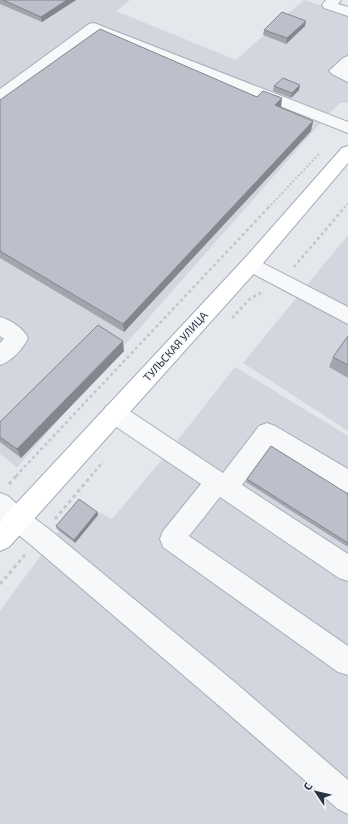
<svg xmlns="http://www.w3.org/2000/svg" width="348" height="824" viewBox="0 0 348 824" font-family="'Exo 2',sans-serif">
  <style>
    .built { fill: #d2d6de }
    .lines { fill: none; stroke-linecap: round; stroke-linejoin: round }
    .minor-casing { stroke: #a9aeb7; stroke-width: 2 }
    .major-casing { stroke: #a3abb8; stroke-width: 2 }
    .path-far2 { stroke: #c2c5cb; stroke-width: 2; stroke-dasharray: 2 2; stroke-linecap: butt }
    .path-far1 { stroke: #c2c5cb; stroke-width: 2.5; stroke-dasharray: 3 3; stroke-linecap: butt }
    .path { stroke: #c2c5cb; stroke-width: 3; stroke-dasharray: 3.5 3.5; stroke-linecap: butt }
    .minor { fill: #f7f8fa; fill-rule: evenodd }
    .major { fill: #fff; fill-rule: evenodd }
    .wall { fill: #a1a5ae }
    .shaded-wall { fill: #83868d }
    .building { fill: #bbc0ca; stroke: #83868d }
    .labels { text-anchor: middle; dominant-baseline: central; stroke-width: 3; stroke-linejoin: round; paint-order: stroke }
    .street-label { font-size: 11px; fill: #2b3445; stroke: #f4f6f9 }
  </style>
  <rect width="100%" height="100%" fill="#e4e7ec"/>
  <g class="built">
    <path d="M0 0H130L116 11 236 60 304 0 348 15V103H340L325 118 17 467 0 454Z"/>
    <path d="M348 235V431L243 363Z"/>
    <path d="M235 367 348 436V824H0V611L80 502 112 519 170 450Z"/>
  </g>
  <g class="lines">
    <defs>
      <g id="minor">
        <path d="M326 0H341L338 4 348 7V16L324 8 322 5Z"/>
        <path d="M94 23 348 122V133L96 33 6 99 0 101V89L89 24Z"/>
        <path d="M348 56V82L332 74 329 71 343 58Z"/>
        <path d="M251 257 348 307V324L244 269 241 264 244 259Z"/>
        <path d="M0 317C11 320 23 328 28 338 23 349 12 361 0 365V343L4 339 0 336Z"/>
        <path d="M114 403 122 406 223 473 259 426 267 423 275 426 348 469V493L340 490 270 447 242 485 348 554V581L339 578 220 497 189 536 348 646V675L338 672 163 547 160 539 163 531 201 484 106 420 103 413 106 406Z"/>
        <path d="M0 493 8 496 26 512 49 529 237 684 348 780V814L338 809 217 704 31 545 0 520Z"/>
      </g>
      <path id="major" d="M348 146V163L258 269 9 547 0 551V521L244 259 342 148Z"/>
    </defs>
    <use href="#minor" class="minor-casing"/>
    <use href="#major" class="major-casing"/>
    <g class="path-far2">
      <path d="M268 208 319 154"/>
      <path d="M344 208 348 203"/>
    </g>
    <g class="path-far1">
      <path d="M294 267 345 207"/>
      <path d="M232 318 251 298 262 292"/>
      <path d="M16 476 269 207"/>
      <path d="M91 476 103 462"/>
    </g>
    <g class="path">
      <path d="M9 484 17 475"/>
      <path d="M55 519 92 475"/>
      <path d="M0 584 25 555"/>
    </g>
    <use href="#minor" class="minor"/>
    <use href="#major" class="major"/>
  </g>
  <g class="wall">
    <path d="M0 0H76L42 22 0 4Z"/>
    <path d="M305 26 286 44 263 35 264 30Z"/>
    <path d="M274 86 299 90 291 98 273 91Z"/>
    <path d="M0 100 281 107 313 121 311 131 124 332 0 258Z"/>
    <path d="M348 336V378L329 367 333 357Z"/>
    <path d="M124 351 21 458 0 442V422Z"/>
    <path d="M247 479 348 494V547L246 482Z"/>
    <path d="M97 512 98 515 75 543 57 529 56 526Z"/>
  </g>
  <g class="shaded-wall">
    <path d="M67 0H76L42 22 41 17Z"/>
    <path d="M306 21 305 26 286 44 287 38Z"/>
    <path d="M300 85 299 90 291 98 292 93Z"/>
    <path d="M282 98 281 108 275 105Z"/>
    <path d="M313 121 311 131 124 332 123 324Z"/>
    <path d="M123 341 124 351 21 458 17 449Z"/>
    <path d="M97 512 98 515 75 543 74 540Z"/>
  </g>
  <g class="building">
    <path d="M3 0H67L41 17Z"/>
    <path d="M282 12 306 21 287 38 264 30Z"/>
    <path d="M100 29 257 97 263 91 282 98 275 105 313 121 123 324 0 251V100Z"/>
    <path d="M283 78 300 85 292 93 274 86Z"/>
    <path d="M98 325 123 341 17 449 0 437V422Z"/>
    <path d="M348 336V365L333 357Z"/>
    <path d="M271 446 348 494V543L247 479Z"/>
    <path d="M79 499 97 512 74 540 56 526Z"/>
  </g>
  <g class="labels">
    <g class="street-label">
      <text transform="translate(175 346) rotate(-48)">ТУЛЬСКАЯ УЛИЦА</text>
    </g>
  </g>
  <g transform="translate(316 792) rotate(305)" stroke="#f4f6f9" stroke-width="3" paint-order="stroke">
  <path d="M0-3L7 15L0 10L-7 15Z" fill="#2b3445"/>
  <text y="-6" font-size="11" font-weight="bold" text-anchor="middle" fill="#2b3445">С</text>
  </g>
</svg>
